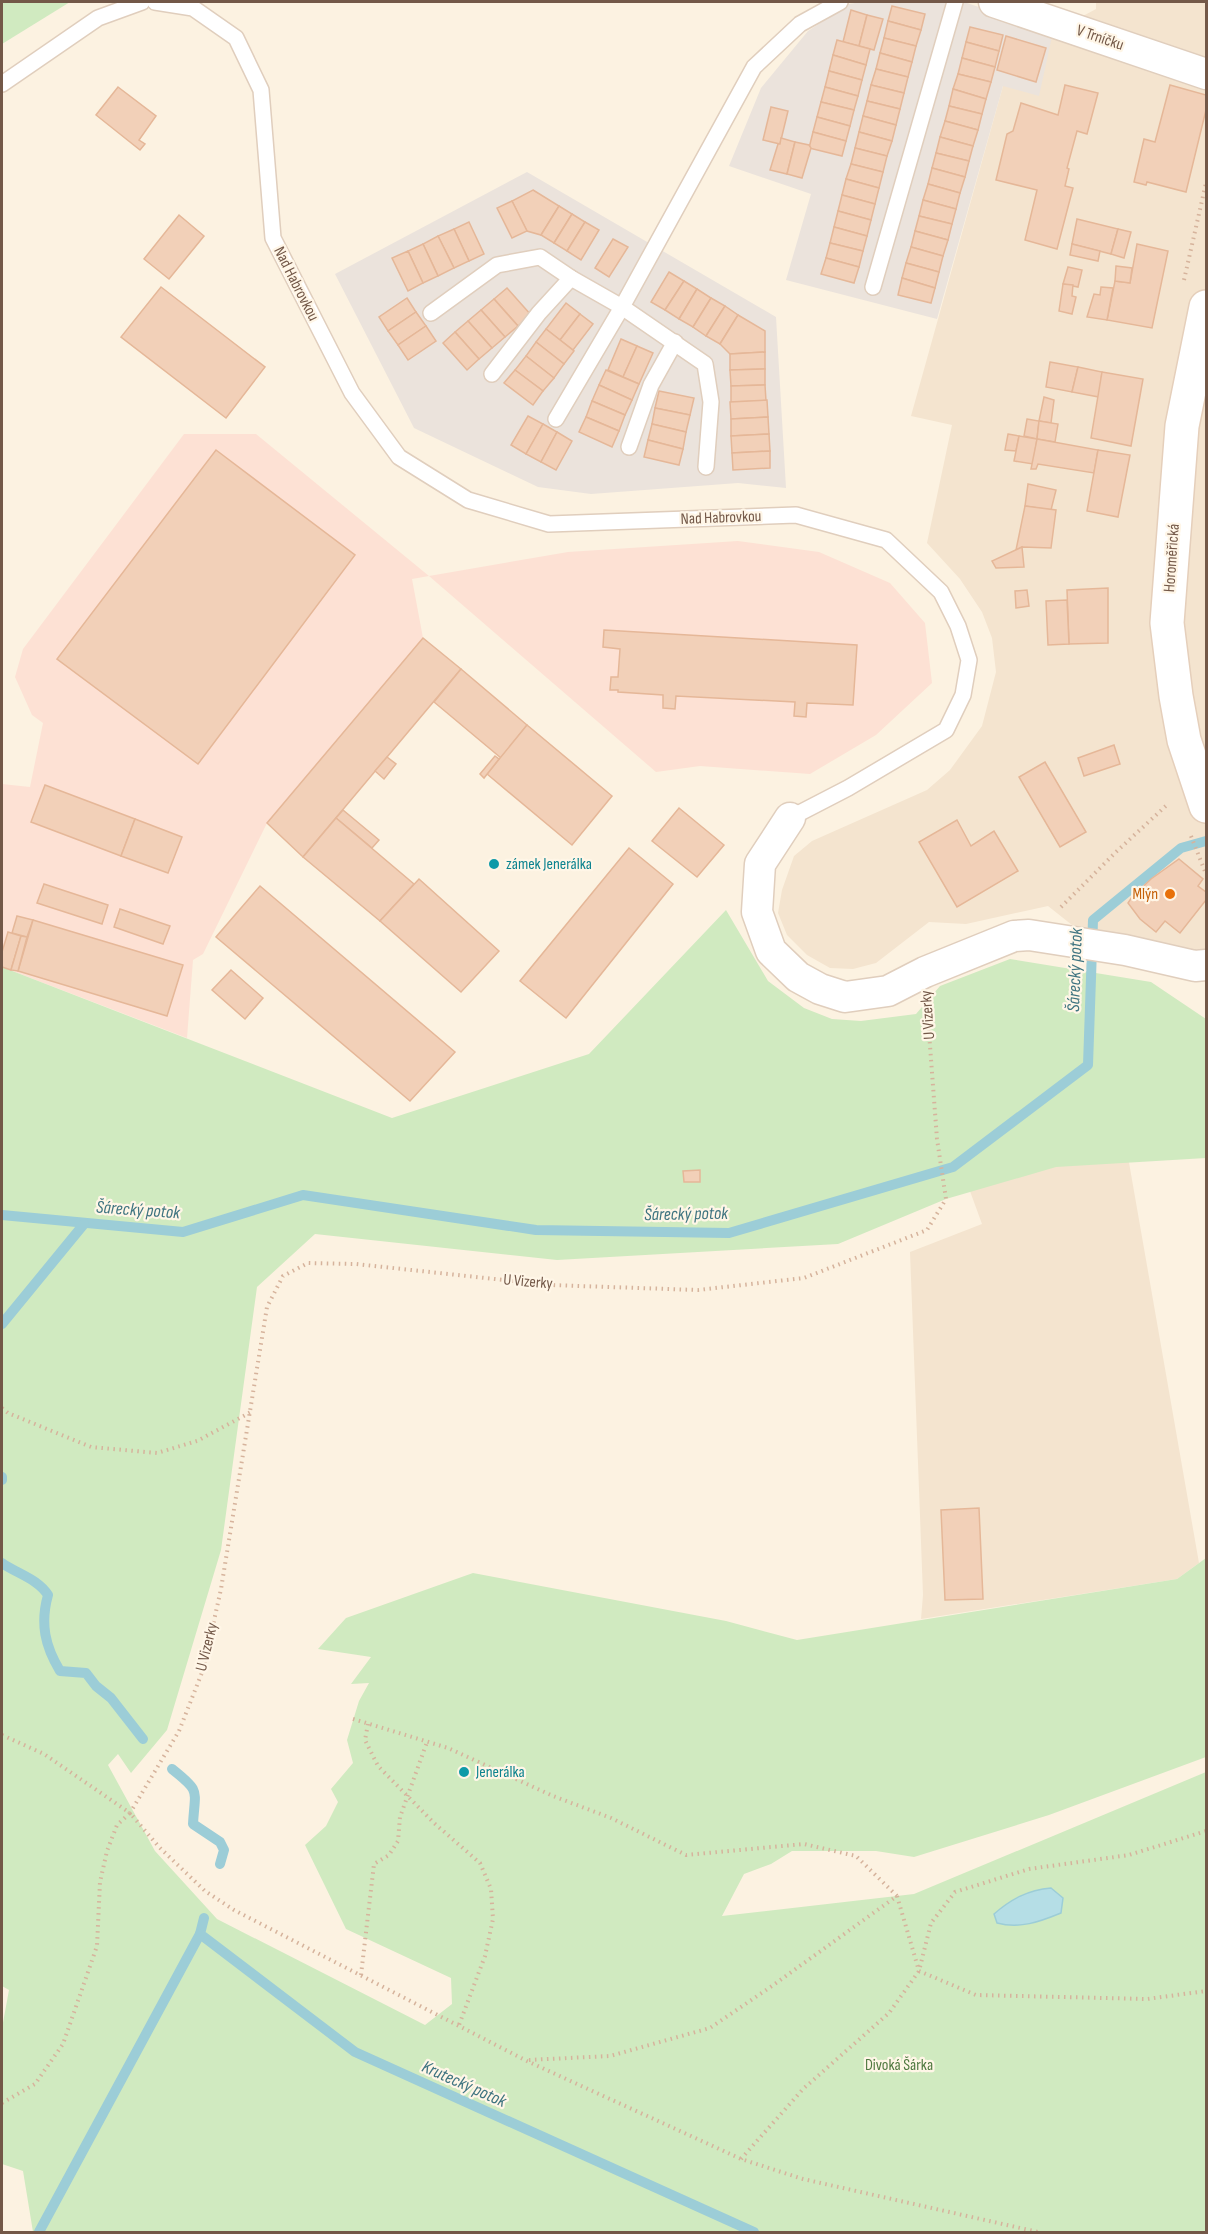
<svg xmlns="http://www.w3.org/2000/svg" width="1208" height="2234" viewBox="0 0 1208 2234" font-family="'Sofia Sans Condensed',sans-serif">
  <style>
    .residential { fill: #f4e4cf }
    .commercial { fill: #fde1d4 }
    .industrial { fill: #ebe3dc }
    .green { fill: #d0eac0 }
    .water { fill: #b5dee6; stroke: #9ccdd7; stroke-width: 1.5 }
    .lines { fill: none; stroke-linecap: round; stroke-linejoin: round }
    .stream { stroke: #9ccdd7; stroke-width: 10 }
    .building { fill: #f2d0b8; stroke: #e5b798; stroke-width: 1.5 }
    .lane-casing { stroke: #e0cebd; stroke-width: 18 }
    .street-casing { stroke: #e0cebd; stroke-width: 33 }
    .secondary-casing { stroke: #e5cfbb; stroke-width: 36 }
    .path { stroke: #d6b39c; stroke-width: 4; stroke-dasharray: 1.5 4.5; stroke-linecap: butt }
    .lane { stroke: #fff; stroke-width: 15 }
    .street { stroke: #fff; stroke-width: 30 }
    .secondary { stroke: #fff; stroke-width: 33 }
    .culture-dot { fill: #0f9aa8; stroke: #fff6e7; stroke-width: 2 }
    .food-dot { fill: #e8710a; stroke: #fff6e7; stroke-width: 2 }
    .labels { text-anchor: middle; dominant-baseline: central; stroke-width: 4.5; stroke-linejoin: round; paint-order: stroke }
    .street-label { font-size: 16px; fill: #735848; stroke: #fff6e7 }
    .culture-label { font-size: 16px; fill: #0d838f; stroke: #fff6e7; text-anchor: start }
    .food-label { font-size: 16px; fill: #c56008; stroke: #fff6e7; text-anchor: end }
    .park-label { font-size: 16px; fill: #507940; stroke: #fff6e7 }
    .water-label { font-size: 18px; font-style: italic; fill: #3f7480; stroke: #fff6e7 }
  </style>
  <rect width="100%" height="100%" fill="#fcf2e1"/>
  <g class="residential">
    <path d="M1096 2H1206V952L1193 953 1072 925 1048 906 966 924 929 922 876 963 853 969 830 968 807 955 787 935 778 913 782 890 794 856 812 841 927 790 950 770 982 726 996 672 992 638 982 612 960 579 927 543 952 425 911 416 1003 86 1053 32 1096 9Z"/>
    <path d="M1113 1071 1199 1563 1177 1579 921 1619 923 1595 910 1252 982 1224 963 1172Z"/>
  </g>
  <path class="commercial" d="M184 434H256L429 576 568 552 738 541 819 552 890 583 925 623 932 683 876 735 810 774 700 766 656 772 429 576 412 579 423 638 267 823 203 954 193 960 187 1038 2 967V784L30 787 43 723 32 715 15 677 23 649Z"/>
  <g class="industrial">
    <path d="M861 2H964L1053 32 1039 96 1003 86 937 319 786 280 811 194 729 166 761 88 808 31 849 4Z"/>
    <path d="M527 172 776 317 786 488 738 483 591 494 538 487 414 428 335 274Z"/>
  </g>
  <g class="green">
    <path d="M2 2H70L2 44Z"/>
    <path d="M726 910 768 981 804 1008 832 1019 861 1021 916 1014 940 986 1010 959 1151 982 1206 1019V1158L1056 1167 946 1199 838 1244 557 1260 315 1234 257 1287 221 1550 167 1730 131 1773 118 1754 108 1765 155 1851 217 1919 425 2025 452 2004 451 1978 346 1929 305 1845 326 1826 338 1802 331 1789 353 1763 347 1740 359 1701 369 1683 351 1684 371 1657 318 1649 346 1618 473 1573 726 1621 797 1640 1177 1579 1206 1558V1757L1049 1815 914 1857 876 1851H792L771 1864 744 1874 722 1916 914 1894 1206 1772V2232H33L23 2171 2 2164V2028L9 1990 2 1986V967L392 1118 589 1054Z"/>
  </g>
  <path class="water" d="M1051 1888 1063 1898 1061 1913C1039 1922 1020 1929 997 1923L994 1914C1011 1899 1028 1890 1051 1888Z"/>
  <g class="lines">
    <g class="stream">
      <path d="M2 1215 183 1232 303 1195 536 1230 729 1233 953 1167 1088 1065 1093 920 1181 848 1206 841"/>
      <path d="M2 1324 84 1224"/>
      <path d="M2 1477V1480"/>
      <path d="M2 1563C18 1574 38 1579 48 1595 40 1624 45 1646 60 1671L86 1673 96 1686 111 1698 143 1739"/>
      <path d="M172 1769C201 1792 195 1789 193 1824L220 1842 224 1850 220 1864"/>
      <path d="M204 1918 200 1934 355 2052 754 2232"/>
      <path d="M39 2232 200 1934"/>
    </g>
  </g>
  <g class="building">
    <path d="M892 6 925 14 921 30 888 21Z"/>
    <path d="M851 10 867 15 859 46 843 42Z"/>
    <path d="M867 15 883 19 874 50 859 46Z"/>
    <path d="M888 21 921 30 916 46 884 38Z"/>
    <path d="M970 27 1003 35 999 51 966 42Z"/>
    <path d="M1006 36 1046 48 1036 82 997 70Z"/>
    <path d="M884 38 916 46 912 62 880 53Z"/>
    <path d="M837 40 870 49 866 65 833 55Z"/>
    <path d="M966 42 999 51 995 67 962 58Z"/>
    <path d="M880 53 912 62 908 77 876 69Z"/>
    <path d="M833 55 866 65 862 80 829 71Z"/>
    <path d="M962 58 995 67 991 82 958 74Z"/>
    <path d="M876 69 908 77 904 93 871 85Z"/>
    <path d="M829 71 862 80 858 96 825 87Z"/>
    <path d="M958 74 991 82 986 99 953 89Z"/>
    <path d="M871 85 904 93 900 109 867 101Z"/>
    <path d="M1065 85 1098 93 1087 134 1077 131 1067 168 1069 169 1065 186 1073 188 1057 249 1025 240 1037 190 996 180 1007 134 1013 131 1021 103 1058 115Z"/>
    <path d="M1170 85 1206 95V110L1186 192 1147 182 1146 185 1134 182 1144 139 1155 142Z"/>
    <path d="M118 87 156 116 139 140 145 144 140 150 96 115Z"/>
    <path d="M825 87 858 96 854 110 821 102Z"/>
    <path d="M953 89 986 99 982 114 949 106Z"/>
    <path d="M867 101 900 109 896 125 863 116Z"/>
    <path d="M821 102 854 110 850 126 817 117Z"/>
    <path d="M949 106 982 114 978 130 945 121Z"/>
    <path d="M771 107 788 111 780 144 763 140Z"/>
    <path d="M863 116 896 125 892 141 859 132Z"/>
    <path d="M817 117 850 126 846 141 813 132Z"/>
    <path d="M945 121 978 130 973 146 940 137Z"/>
    <path d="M813 132 846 141 842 156 809 148Z"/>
    <path d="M859 132 892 141 887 156 855 148Z"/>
    <path d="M940 137 973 146 969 161 936 153Z"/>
    <path d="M781 138 795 142 787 174 770 170 778 144H780Z"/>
    <path d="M795 142 809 145 811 148 802 178 787 174Z"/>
    <path d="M855 148 887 156 883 172 851 164Z"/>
    <path d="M936 153 969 161 965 177 932 168Z"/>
    <path d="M851 164 883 172 879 188 846 179Z"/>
    <path d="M932 168 965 177 960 193 928 184Z"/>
    <path d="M846 179 879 188 875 204 842 195Z"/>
    <path d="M928 184 960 193 956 209 923 200Z"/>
    <path d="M533 190 559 206 541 235 527 231 512 201Z"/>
    <path d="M842 195 875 204 871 220 838 211Z"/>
    <path d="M923 200 956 209 952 224 919 216Z"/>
    <path d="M512 201 527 231 512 238 497 208Z"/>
    <path d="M559 206 572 214 554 243 541 235Z"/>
    <path d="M838 211 871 220 867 236 834 227Z"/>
    <path d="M572 214 585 222 567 251 554 243Z"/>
    <path d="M179 215 204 236 169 279 144 259Z"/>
    <path d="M919 216 952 224 948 240 915 231Z"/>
    <path d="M1077 219 1118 229 1111 254 1072 244Z"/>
    <path d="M469 222 484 254 469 261 454 229Z"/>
    <path d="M585 222 599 230 581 260 567 251Z"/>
    <path d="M834 227 867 236 863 251 830 243Z"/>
    <path d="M454 229 469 261 454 268 438 236Z"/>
    <path d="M1118 229 1131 232 1124 258 1111 254Z"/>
    <path d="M915 231 948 240 943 256 911 247Z"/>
    <path d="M438 236 454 268 438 276 423 244Z"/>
    <path d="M613 239 628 247 609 277 595 268Z"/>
    <path d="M830 243 863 251 859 267 826 258Z"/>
    <path d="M423 244 438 276 423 283 408 251Z"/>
    <path d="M1072 244 1100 251 1098 261 1070 255Z"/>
    <path d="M1137 244 1168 251 1152 328 1107 320 1115 281 1130 283Z"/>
    <path d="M911 247 943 256 939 272 906 263Z"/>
    <path d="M408 251 423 283 408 291 392 258Z"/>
    <path d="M826 258 859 267 854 283 821 274Z"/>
    <path d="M906 263 939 272 935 288 902 278Z"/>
    <path d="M1116 266 1132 268 1130 283 1115 281Z"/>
    <path d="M1068 267 1082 270 1078 287 1063 284Z"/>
    <path d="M669 272 684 281 665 310 651 302Z"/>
    <path d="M902 278 935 288 931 303 898 295Z"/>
    <path d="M684 281 697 289 679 319 665 310Z"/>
    <path d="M1063 284 1073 285 1072 296 1076 297 1072 314 1059 311Z"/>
    <path d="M161 287 265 367 226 418 121 337Z"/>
    <path d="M1101 287 1113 288 1107 320 1087 317 1094 294 1100 295Z"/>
    <path d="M507 288 531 315 518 326 494 299Z"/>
    <path d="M697 289 711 298 693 327 679 319Z"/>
    <path d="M407 298 416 312 388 331 379 317Z"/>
    <path d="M711 298 725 306 706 336 693 327Z"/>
    <path d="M494 299 518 326 505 337 481 310Z"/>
    <path d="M566 303 580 314 560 340 546 329Z"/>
    <path d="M725 306 738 315 720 344 706 336Z"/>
    <path d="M481 310 505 337 492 348 468 321Z"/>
    <path d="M416 312 426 326 398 345 388 331Z"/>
    <path d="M580 314 593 324 573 350 560 340Z"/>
    <path d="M738 315 765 331V352L730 354 720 344Z"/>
    <path d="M468 321 492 348 479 359 455 332Z"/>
    <path d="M426 326 436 341 408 360 398 345Z"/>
    <path d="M546 329 574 351 564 364 536 342Z"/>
    <path d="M455 332 479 359 467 370 443 343Z"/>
    <path d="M621 339 637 346 623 377 608 370Z"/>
    <path d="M536 342 564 364 554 378 526 356Z"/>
    <path d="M637 346 653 353 639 384 623 377Z"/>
    <path d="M765 352V369L730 370V354Z"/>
    <path d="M526 356 554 378 543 391 515 370Z"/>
    <path d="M1050 362 1078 367 1072 392 1046 387Z"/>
    <path d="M1078 367 1102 372 1099 397 1072 392Z"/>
    <path d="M765 369V385L731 386 730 370Z"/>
    <path d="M515 370 543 391 533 405 504 383Z"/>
    <path d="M606 370 639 384 632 400 599 385Z"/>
    <path d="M1102 372 1143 379 1131 446 1091 438Z"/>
    <path d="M599 385 632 400 625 415 592 401Z"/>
    <path d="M765 385 766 401 731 402V386Z"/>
    <path d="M659 391 694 398 690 415 655 408Z"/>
    <path d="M1044 397 1054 400 1051 423 1039 421Z"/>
    <path d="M767 400 768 417 731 419 730 402Z"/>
    <path d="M592 401 625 415 619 431 586 417Z"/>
    <path d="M655 408 690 415 686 432 652 424Z"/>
    <path d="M528 416 543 424 526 454 511 445Z"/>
    <path d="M586 417 619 431 612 447 579 432Z"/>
    <path d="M768 417 769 434 731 436V419Z"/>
    <path d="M1027 419 1039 421 1037 439 1024 436Z"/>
    <path d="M1039 421 1058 424 1055 442 1037 439Z"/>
    <path d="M543 424 557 432 541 462 526 454Z"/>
    <path d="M652 424 686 432 683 449 648 440Z"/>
    <path d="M557 432 572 441 556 470 541 462Z"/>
    <path d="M769 434 770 451 732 453 731 436Z"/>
    <path d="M1008 434 1019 436 1016 451 1005 450Z"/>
    <path d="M1019 436 1037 439 1033 464 1014 461Z"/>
    <path d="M1037 439 1098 450 1094 473 1038 464 1036 469H1031Z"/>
    <path d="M648 440 683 449 679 465 644 457Z"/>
    <path d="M216 450 355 555 198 764 57 659Z"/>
    <path d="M1098 450 1130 455 1118 517 1087 511Z"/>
    <path d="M770 451V468L733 470 732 453Z"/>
    <path d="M1028 484 1056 490 1051 510 1025 506Z"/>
    <path d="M1025 506 1056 510 1051 548 1022 547 1016 550Z"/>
    <path d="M1022 547 1024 567 996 568 992 561Z"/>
    <path d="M1108 588V643L1069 644 1067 590Z"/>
    <path d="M1027 590 1029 606 1016 608 1015 591Z"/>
    <path d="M1067 600 1069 644 1048 645 1046 601Z"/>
    <path d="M604 630 857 645 853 705 807 703 806 717 794 716 795 702 676 696 675 709 663 708V695L618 692V690H610L611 677H618L620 649 603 647Z"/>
    <path d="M423 638 461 669 303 857 267 823Z"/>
    <path d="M461 669 527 725 501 758 434 702Z"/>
    <path d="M527 725 612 796 572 845 487 774Z"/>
    <path d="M1114 745 1120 764 1084 776 1078 758Z"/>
    <path d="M495 756 499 759 484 778 480 774Z"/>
    <path d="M387 757 396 764 384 779 375 771Z"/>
    <path d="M1045 762 1086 832 1060 847 1019 777Z"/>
    <path d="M45 785 135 819 121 856 31 822Z"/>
    <path d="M679 808 724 845 697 877 652 841Z"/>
    <path d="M343 810 379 840 372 848 336 818Z"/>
    <path d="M336 818 414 884 380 921 303 857Z"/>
    <path d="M135 819 182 837 168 873 121 856Z"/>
    <path d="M957 820 971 846 994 831 1018 871 957 907 919 842Z"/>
    <path d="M629 848 673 884 566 1018 520 981Z"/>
    <path d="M1179 859 1203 879 1198 886 1206 892V900L1180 933 1165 921 1156 932 1140 919 1128 903 1132 897 1151 879Z"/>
    <path d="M419 879 499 951 461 992 380 921Z"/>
    <path d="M44 884 108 905 102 924 37 903Z"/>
    <path d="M260 886 455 1052 410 1101 216 937Z"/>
    <path d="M120 909 170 926 163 944 114 927Z"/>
    <path d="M17 916 33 920 27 937 12 933Z"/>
    <path d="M33 920 183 965 167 1016 18 971Z"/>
    <path d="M8 932 21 936 11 970 2 967V952Z"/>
    <path d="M21 936 27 937 18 971 11 970Z"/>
    <path d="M231 970 263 998 245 1019 212 990Z"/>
    <path d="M700 1170V1182H684L683 1171Z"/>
    <path d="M979 1508 983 1599 945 1600 941 1510Z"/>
  </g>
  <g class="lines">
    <defs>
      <g id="lane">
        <path d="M155 2 193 8 236 38 261 90 273 238 352 393 399 457 468 500 549 524 796 515 886 540 941 592 958 626 969 660 963 695 946 730 848 788 790 818"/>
        <path d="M2 84 98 18 142 2"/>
        <path d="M873 287 955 2"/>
        <path d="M431 313 497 265 540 257 571 278 622 307 705 364 711 402 706 467"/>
        <path d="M492 374 539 313 571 278"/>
        <path d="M556 419 622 307 754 67 800 24 840 2"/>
        <path d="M629 447 651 385 675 342"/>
      </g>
      <g id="street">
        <path d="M994 2 1206 74"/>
        <path d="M790 818 760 864 757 912 771 951 798 977 820 989 845 997 888 991 925 972 1014 936 1029 935 1125 950 1195 966 1206 965"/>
      </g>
      <path id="secondary" d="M1206 307 1182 426 1167 623 1176 696 1184 740 1206 806"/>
    </defs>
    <use href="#lane" class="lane-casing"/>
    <use href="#street" class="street-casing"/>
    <use href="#secondary" class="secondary-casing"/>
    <g class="path">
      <path d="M1184 280 1206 183"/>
      <path d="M1191 836 1206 874"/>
      <path d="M1061 907 1116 852 1168 804"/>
      <path d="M2 1408 8 1413 91 1447 157 1453 197 1441 251 1412"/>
      <path d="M353 1719 448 1748 553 1796 611 1818 686 1855 804 1844 856 1856 897 1896 772 1986 710 2028 610 2056 528 2060"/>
      <path d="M368 1724 365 1740 378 1766 434 1823 480 1863 491 1889 493 1919 485 1956 459 2025"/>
      <path d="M2 1735 44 1754 130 1813 179 1731 203 1670 221 1589 267 1307 283 1276 308 1263 356 1264 550 1285 698 1290 804 1278 927 1230 946 1199 937 1139 927 1006"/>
      <path d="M897 1896 919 1971 976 1995 1147 1999 1206 1991"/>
      <path d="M361 1975 374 1864 389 1855 398 1841 400 1817 427 1742"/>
      <path d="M2 2103 35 2084 63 2044 97 1946 100 1882 107 1851 117 1825 130 1813 159 1847 205 1891 234 1910 527 2061 741 2159 803 2179 1038 2232"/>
      <path d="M741 2159 803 2089 889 2013 919 1971 931 1923 955 1892 1029 1869 1129 1855 1206 1831"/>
    </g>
    <use href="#lane" class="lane"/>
    <use href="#street" class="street"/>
    <use href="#secondary" class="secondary"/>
  </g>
  <g class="culture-dot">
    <circle cx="494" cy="864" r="6"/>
    <circle cx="464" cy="1772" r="6"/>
  </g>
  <circle class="food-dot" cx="1170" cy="894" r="6"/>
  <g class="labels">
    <g class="street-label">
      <text transform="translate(1100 38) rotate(19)">V Trníčku</text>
      <text transform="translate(296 284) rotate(63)">Nad Habrovkou</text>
      <text transform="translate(721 518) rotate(-2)">Nad Habrovkou</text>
      <text transform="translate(1172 558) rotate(-86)">Horoměřická</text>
      <text transform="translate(928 1015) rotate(-94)">U Vizerky</text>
      <text transform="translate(528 1282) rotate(5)">U Vizerky</text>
      <text transform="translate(207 1647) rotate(-76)">U Vizerky</text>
    </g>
    <g class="culture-label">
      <text x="506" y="864">zámek Jenerálka</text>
      <text x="476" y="1772">Jenerálka</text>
    </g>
    <g class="food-label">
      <text x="1158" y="894">Mlýn</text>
    </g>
    <g class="park-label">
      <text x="899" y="2065">Divoká Šárka</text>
    </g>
    <g class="water-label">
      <text transform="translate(1075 970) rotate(-88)">Šárecký potok</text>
      <text transform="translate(138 1210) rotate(4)">Šárecký potok</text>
      <text transform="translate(686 1214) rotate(-1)">Šárecký potok</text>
      <text transform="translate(464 2084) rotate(24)">Krutecký potok</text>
    </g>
  </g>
  <rect width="1208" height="2234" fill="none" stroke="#735848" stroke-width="6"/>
</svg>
